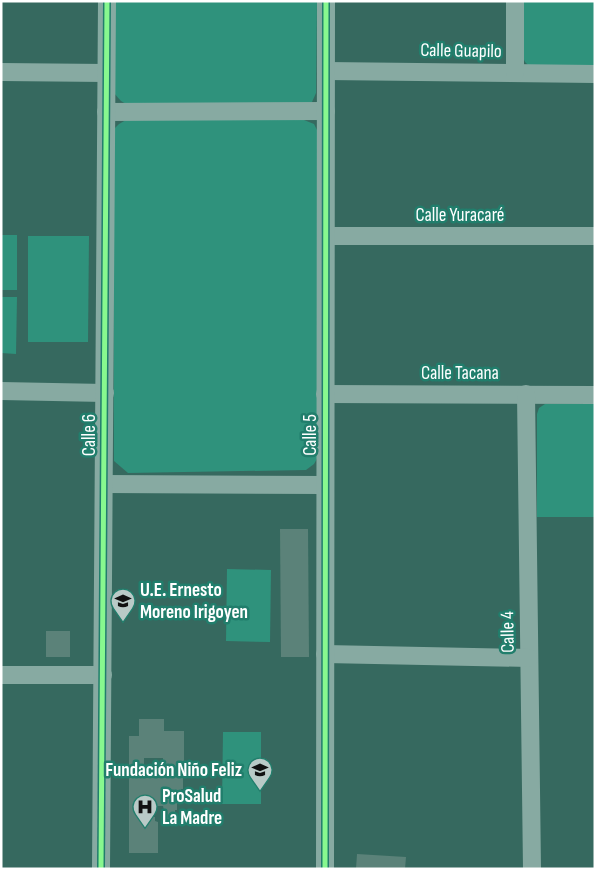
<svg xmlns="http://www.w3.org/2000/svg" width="596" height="870" viewBox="0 0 596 870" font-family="'Sofia Sans Condensed',sans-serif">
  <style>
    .green { fill: #2f927c }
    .building { fill: #5b8279 }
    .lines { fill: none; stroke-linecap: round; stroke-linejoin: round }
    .street { stroke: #87aaa2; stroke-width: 18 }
    .cycleway-casing { stroke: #217e6c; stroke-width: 8 }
    .cycleway { stroke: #87f88f; stroke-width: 5 }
    .labels { text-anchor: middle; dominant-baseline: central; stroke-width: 5; stroke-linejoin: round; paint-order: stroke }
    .street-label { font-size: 19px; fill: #fff; stroke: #217e6c }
    .poi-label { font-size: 19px; font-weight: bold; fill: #fff; stroke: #217e6c; text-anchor: start }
  </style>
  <rect width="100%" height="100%" fill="#36695f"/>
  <g class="green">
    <path d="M114 1H317L316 93 312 102 304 106 131 107 121 101 113 92Z"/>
    <path d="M524 1H595V66H529L525 62 523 57Z"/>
    <path d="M126 120H304L314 124 319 134V455L314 464 306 470 128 473 114 461 113 130 119 124Z"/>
    <rect x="1" y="235" width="16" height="55"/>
    <path d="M28 236H89L88 342H28Z"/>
    <path d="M1 297H17L16 354 1 353Z"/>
    <path d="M545 404H595V517H537V414L539 408Z"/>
    <path d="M227 569 271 570 270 642 226 641Z"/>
    <path d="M223 732H261V804H222Z"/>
  </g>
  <g class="building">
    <path d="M280 529H308L309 657H281Z"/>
    <rect x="46" y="631" width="24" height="26"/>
    <path d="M139 719H164V731H184V767H181L180 776H183V789H181L182 804H177V810H175V819H166L163 806H152V817H155V821L158 822V853H129V771L145 772V778H161V772H171V767H163V758H144V767H129V736H139Z"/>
    <path d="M357 854 406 857 405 869H356Z"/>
  </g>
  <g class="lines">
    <g class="street">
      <path d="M326 71 595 74"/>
      <path d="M1 72 106 73"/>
      <path d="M515 73V1"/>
      <path d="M106 112 326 111"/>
      <path d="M326 236H595"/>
      <path d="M1 391 105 393"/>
      <path d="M325 394 595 395"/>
      <path d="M526 394 532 869"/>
      <path d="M104 484 325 485"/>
      <path d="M325 654 529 658"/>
      <path d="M1 675H103"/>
      <path d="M101 869 107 1"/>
      <path d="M325 869 326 1"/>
    </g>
    <defs>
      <g id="cycleway">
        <path d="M101 869 107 1"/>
        <path d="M325 869 326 1"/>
      </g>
    </defs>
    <use href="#cycleway" class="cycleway-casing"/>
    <use href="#cycleway" class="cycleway"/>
  </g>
  <defs>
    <symbol id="school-pin" viewBox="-11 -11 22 30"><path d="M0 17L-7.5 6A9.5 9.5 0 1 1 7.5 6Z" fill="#b9cac7" stroke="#217e6c"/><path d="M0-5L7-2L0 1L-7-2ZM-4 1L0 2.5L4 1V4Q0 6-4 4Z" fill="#111"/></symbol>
    <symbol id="hospital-pin" viewBox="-11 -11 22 30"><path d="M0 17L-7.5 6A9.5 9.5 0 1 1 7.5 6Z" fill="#b9cac7" stroke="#217e6c"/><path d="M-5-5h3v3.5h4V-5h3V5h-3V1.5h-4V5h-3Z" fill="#111"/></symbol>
  </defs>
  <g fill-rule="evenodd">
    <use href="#school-pin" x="109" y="587" width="28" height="38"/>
    <use href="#school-pin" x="246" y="756" width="28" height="38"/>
    <use href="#hospital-pin" x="131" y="793" width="28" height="38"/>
  </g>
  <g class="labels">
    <g class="street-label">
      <text transform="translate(461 51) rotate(1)">Calle Guapilo</text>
      <text x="460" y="215">Calle Yuracaré</text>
      <text x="460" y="373">Calle Tacana</text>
      <text transform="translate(89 435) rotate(-90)">Calle 6</text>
      <text transform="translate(310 435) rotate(-90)">Calle 5</text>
      <text transform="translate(508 632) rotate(-91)">Calle 4</text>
    </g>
    <g class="poi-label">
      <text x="140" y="590">U.E. Ernesto<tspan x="140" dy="22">Moreno Irigoyen</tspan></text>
      <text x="242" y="770" text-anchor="end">Fundación Niño Feliz</text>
      <text x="162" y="796">ProSalud<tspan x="162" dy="22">La Madre</tspan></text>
    </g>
  </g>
  <rect width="596" height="870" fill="none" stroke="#ffffff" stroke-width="5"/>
</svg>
